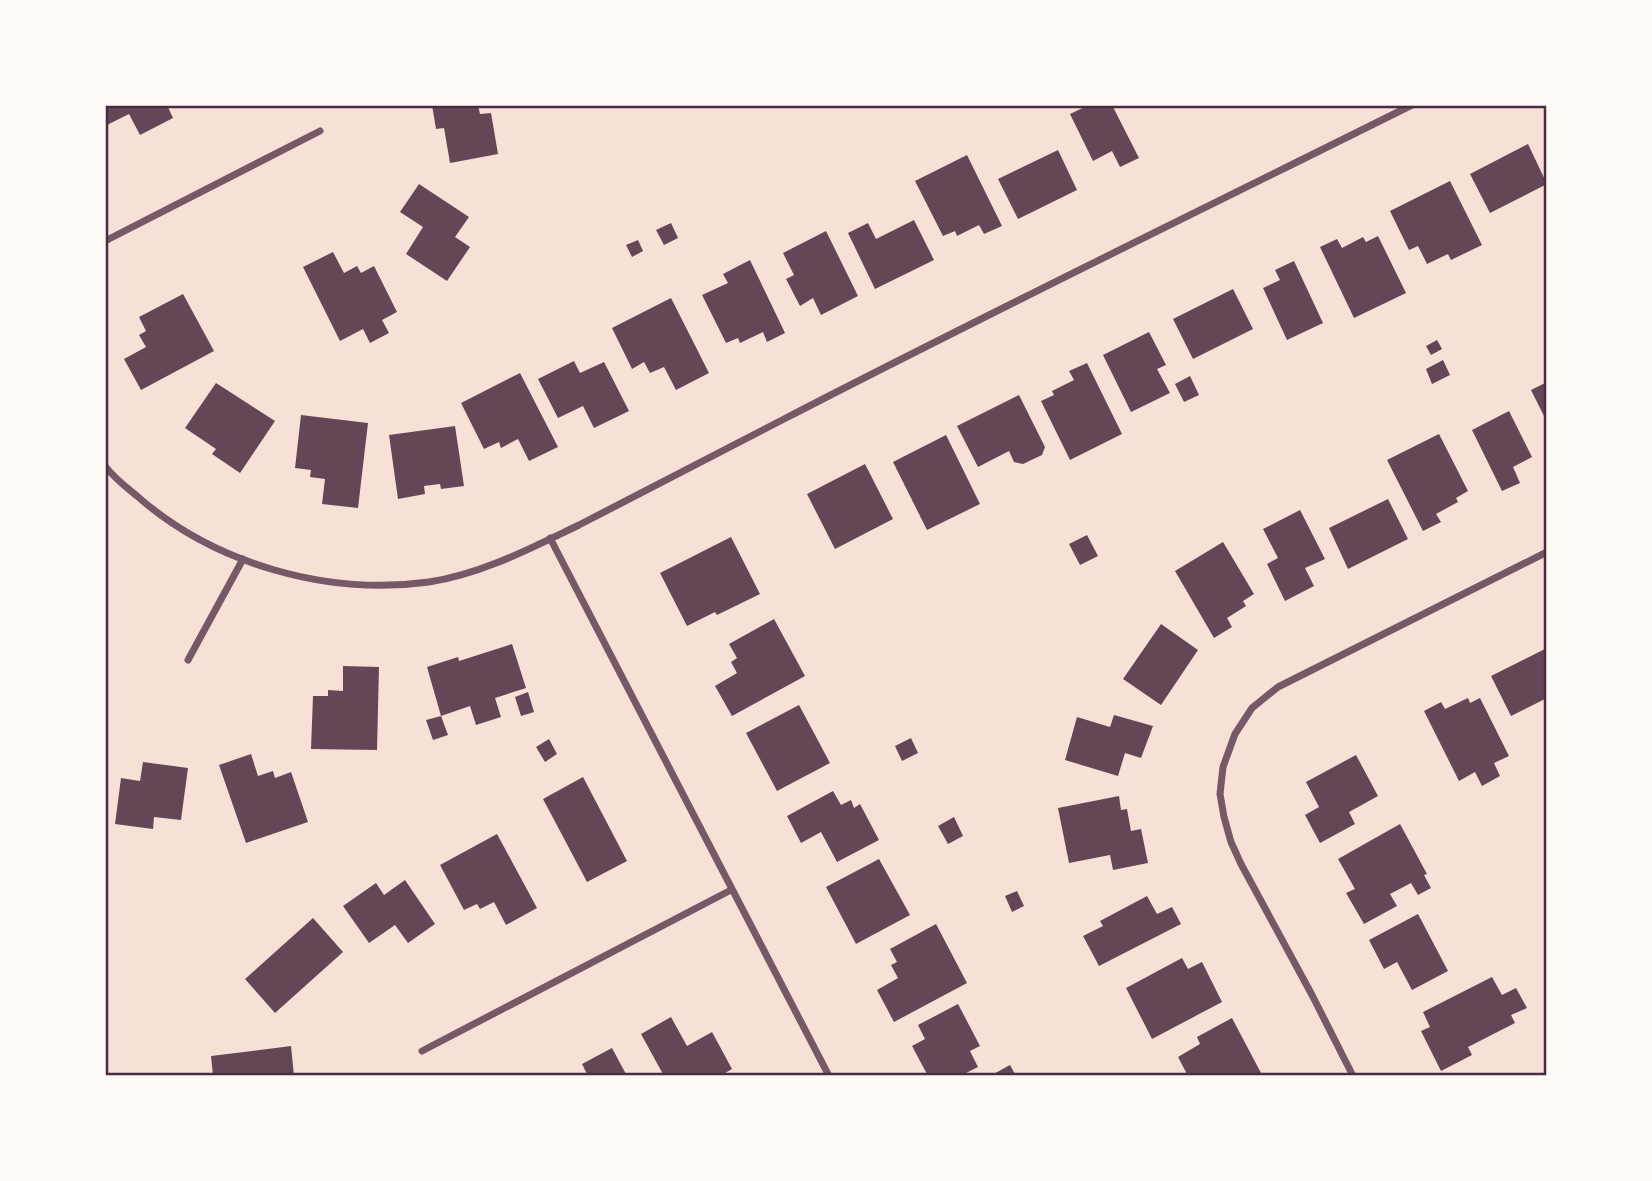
<svg xmlns="http://www.w3.org/2000/svg" width="1652" height="1181" viewBox="0 0 1652 1181" font-family="Montserrat,sans-serif">
  <style>
    .building { fill: #644757 }
    .lines { fill: none; stroke-linecap: round; stroke-linejoin: round }
    .minor { stroke: #755966; stroke-width: 7 }
    .neatline { fill: none; stroke: #4a2c40; stroke-width: 2.5 }
  </style>
  <rect width="100%" height="100%" fill="#f7e1d7"/>
  <g class="building">
    <path d="M105 105H167L173 118 140 135 129 114 105 126Z"/>
    <path d="M432 105H478L480 114 491 113 498 154 450 163 444 128 436 129Z"/>
    <path d="M1089 105H1112L1139 158 1120 167 1112 151 1093 161 1070 114Z"/>
    <path d="M1528 144 1547 184 1490 213 1470 174Z"/>
    <path d="M1058 150 1077 190 1018 219 998 179Z"/>
    <path d="M967 155 1002 226 984 234 979 225 957 236 955 231 943 236 915 181Z"/>
    <path d="M1450 181 1482 245 1451 260 1448 254 1427 264 1418 246 1409 250 1390 211Z"/>
    <path d="M419 184 469 217 455 237 470 247 447 281 406 254 423 227 400 212Z"/>
    <path d="M914 220 934 260 875 289 848 233 868 223 876 239Z"/>
    <path d="M671 223 678 238 664 245 656 230Z"/>
    <path d="M826 231 858 296 821 315 813 298 800 306 786 279 794 275 783 253Z"/>
    <path d="M1378 236 1406 293 1354 318 1320 247 1337 239 1342 248 1363 237 1366 242Z"/>
    <path d="M638 240 643 251 632 257 626 245Z"/>
    <path d="M333 252 344 273 357 266 361 273 374 266 397 312 382 320 389 333 370 343 363 329 340 341 303 267Z"/>
    <path d="M750 260 785 333 767 342 763 332 740 343 738 338 726 343 702 295 728 283 723 274Z"/>
    <path d="M1294 261 1323 323 1287 340 1263 288 1280 280 1275 270Z"/>
    <path d="M1233 289 1253 329 1193 359 1173 319Z"/>
    <path d="M183 294 214 351 141 390 124 359 146 347 139 335 146 331 139 317Z"/>
    <path d="M671 298 709 373 676 390 664 367 650 373 644 362 632 369 612 328Z"/>
    <path d="M1149 332 1166 365 1157 369 1170 393 1131 412 1103 355Z"/>
    <path d="M1437 340 1442 349 1431 355 1426 346Z"/>
    <path d="M1443 360 1450 375 1432 384 1426 369Z"/>
    <path d="M574 361 580 373 604 362 629 411 594 428 583 406 558 418 538 379Z"/>
    <path d="M1087 363 1122 434 1070 460 1041 401 1054 395 1052 391 1074 380 1069 371Z"/>
    <path d="M520 373 558 447 529 461 518 439 501 448 499 442 484 449 461 403Z"/>
    <path d="M1190 376 1199 395 1184 402 1175 384Z"/>
    <path d="M1547 382V422L1531 390Z"/>
    <path d="M216 383 275 421 240 473 212 454 216 449 185 428Z"/>
    <path d="M1019 395 1045 447 1042 455 1023 464 1014 462 1009 451 978 467 957 426Z"/>
    <path d="M1509 411 1532 457 1513 467 1520 483 1502 491 1472 430Z"/>
    <path d="M301 415 368 423 358 508 322 504 325 479 310 477 311 470 295 468Z"/>
    <path d="M455 426 464 486 441 489 440 484 424 486 425 494 398 499 389 435Z"/>
    <path d="M1439 434 1468 491 1456 498 1458 502 1436 514 1441 522 1423 531 1387 460Z"/>
    <path d="M946 435 980 504 927 530 893 462Z"/>
    <path d="M865 464 893 519 835 549 807 494Z"/>
    <path d="M1388 499 1408 539 1348 569 1329 528Z"/>
    <path d="M1300 510 1325 559 1305 568 1314 586 1285 601 1267 564 1278 558 1263 529Z"/>
    <path d="M1087 535 1098 556 1080 565 1069 544Z"/>
    <path d="M731 537 760 594 717 615 715 612 687 626 660 573Z"/>
    <path d="M1223 542 1254 594 1243 601 1246 606 1227 618 1232 627 1214 638 1175 571Z"/>
    <path d="M774 619 805 676 732 716 715 686 737 673 731 662 737 658 729 644Z"/>
    <path d="M1161 624 1198 650 1161 705 1123 679Z"/>
    <path d="M512 644 526 688 495 698 501 717 476 725 470 706 441 716 448 735 433 740 426 720 441 716 427 667 458 657 459 661Z"/>
    <path d="M1547 648V698L1511 716 1491 676Z"/>
    <path d="M343 666 379 667 377 750 311 749 313 696H328V690L343 691Z"/>
    <path d="M528 692 534 712 521 716 515 697Z"/>
    <path d="M1468 698 1470 703 1480 698 1509 756 1494 763 1500 776 1482 786 1475 772 1459 781 1424 711 1441 702 1445 709Z"/>
    <path d="M799 705 830 763 777 791 746 733Z"/>
    <path d="M1114 715 1153 726 1141 758 1125 753 1118 776 1065 760 1077 717 1110 727Z"/>
    <path d="M911 738 918 753 902 761 895 746Z"/>
    <path d="M549 739 557 754 545 762 536 747Z"/>
    <path d="M251 754 258 776 273 771 275 778 291 772 308 822 246 843 219 765Z"/>
    <path d="M1356 755 1378 796 1349 812 1355 824 1320 843 1305 815 1319 807 1306 782Z"/>
    <path d="M143 762 188 768 181 820 154 817 153 829 115 824 121 778 140 781Z"/>
    <path d="M583 777 627 861 587 882 543 799Z"/>
    <path d="M833 791 841 805 851 800 854 808 860 804 879 840 837 862 821 832 801 843 787 816Z"/>
    <path d="M1119 796 1121 810 1127 809 1131 831 1141 829 1148 863 1113 870 1110 855 1069 863 1058 808Z"/>
    <path d="M954 817 963 836 948 844 938 826Z"/>
    <path d="M1400 824 1427 874 1424 875 1431 888 1418 895 1411 883 1390 894 1397 906 1364 924 1346 893 1355 889 1338 859Z"/>
    <path d="M497 834 537 908 506 925 494 902 480 909 477 904 464 910 440 865Z"/>
    <path d="M879 859 910 915 856 944 826 887Z"/>
    <path d="M405 880 435 924 408 943 395 925 369 943 343 906 376 883 384 895Z"/>
    <path d="M1017 891 1024 906 1012 912 1005 896Z"/>
    <path d="M1147 896 1157 914 1172 907 1181 924 1099 966 1083 936 1103 926 1100 921Z"/>
    <path d="M1418 914 1448 971 1412 990 1397 962 1384 969 1369 940Z"/>
    <path d="M313 918 343 952 275 1013 245 979Z"/>
    <path d="M936 924 967 983 894 1022 877 990 898 978 891 965 897 962 890 949Z"/>
    <path d="M1182 958 1188 969 1202 962 1222 1002 1152 1039 1126 988Z"/>
    <path d="M1492 977 1502 995 1516 988 1527 1008 1511 1015 1515 1023 1468 1047 1472 1055 1441 1071 1421 1031 1430 1027 1423 1012Z"/>
    <path d="M958 1004 980 1046 970 1051 978 1067 960 1076H928L912 1046 925 1039 918 1025Z"/>
    <path d="M671 1017 687 1046 712 1032 732 1069 720 1076H664L641 1034Z"/>
    <path d="M1232 1018 1261 1073 1255 1076H1188L1178 1057 1200 1044 1197 1037Z"/>
    <path d="M291 1046 294 1076H213L211 1056Z"/>
    <path d="M612 1048 627 1076H588L582 1064Z"/>
    <path d="M1010 1065 1016 1076H990Z"/>
  </g>
  <g class="lines">
    <g class="minor">
      <path d="M105 241 320 131"/>
      <path d="M105 466C114 478 126 487 137 496 214 564 327 596 429 582 482 574 531 548 579 525 648 490 717 454 786 418 993 311 1203 209 1412 105"/>
      <path d="M550 538 829 1076"/>
      <path d="M188 660 243 559"/>
      <path d="M422 1051 731 890"/>
      <path d="M1353 1076 1312 995 1241 864 1231 842 1224 817 1220 794 1223 767 1235 734 1252 708 1278 687 1547 552"/>
    </g>
  </g>
  <rect width="1652" height="1181" fill="none" stroke="#fffaf5" stroke-width="214"/>
  <rect x="107" y="107" width="1438" height="967" class="neatline"/>
</svg>
